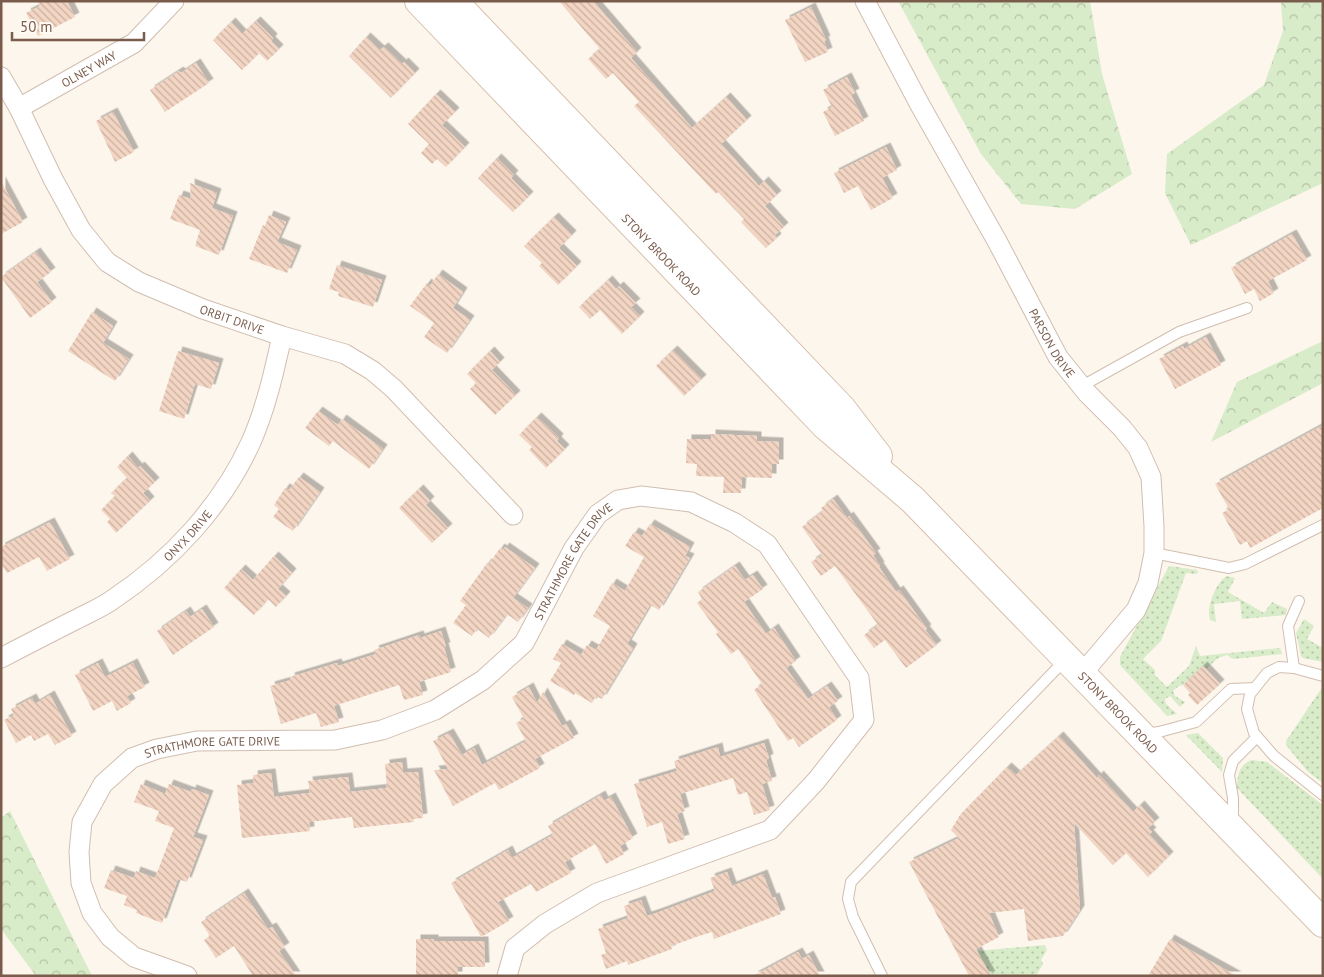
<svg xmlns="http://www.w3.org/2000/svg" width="1324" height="977" viewBox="0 0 1324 977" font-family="'PT Sans',sans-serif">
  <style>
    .grass { fill: url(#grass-dots) }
    .forest { fill: url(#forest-crowns) }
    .building { fill: url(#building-back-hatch); filter: url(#shadow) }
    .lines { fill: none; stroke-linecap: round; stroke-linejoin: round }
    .lane-casing { stroke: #d1beb0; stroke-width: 12 }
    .street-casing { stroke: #d1beb0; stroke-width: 21 }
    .secondary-casing { stroke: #d6c0b0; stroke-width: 30 }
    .lane { stroke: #fff; stroke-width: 10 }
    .street { stroke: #fff; stroke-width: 19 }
    .secondary { stroke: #fff; stroke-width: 28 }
    .labels { text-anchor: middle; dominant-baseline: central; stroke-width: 4; stroke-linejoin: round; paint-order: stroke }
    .street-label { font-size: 12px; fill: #7a5c4d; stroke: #fffaf3 }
  </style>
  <defs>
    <pattern id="grass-dots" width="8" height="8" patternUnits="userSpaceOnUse" patternTransform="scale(1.25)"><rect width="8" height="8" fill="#d8ecc9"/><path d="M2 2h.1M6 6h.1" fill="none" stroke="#b4c2a5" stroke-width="1.8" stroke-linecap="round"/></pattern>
    <pattern id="forest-crowns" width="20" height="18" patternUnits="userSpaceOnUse" patternTransform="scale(1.25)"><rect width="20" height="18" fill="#d8ecc9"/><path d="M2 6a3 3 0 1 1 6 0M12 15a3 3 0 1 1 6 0" fill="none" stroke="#b4c2a5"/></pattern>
    <pattern id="building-back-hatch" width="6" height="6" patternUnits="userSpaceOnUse" patternTransform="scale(1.25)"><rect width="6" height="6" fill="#f3d5c3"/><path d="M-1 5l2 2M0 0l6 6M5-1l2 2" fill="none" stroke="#cab0a1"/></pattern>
    <filter id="shadow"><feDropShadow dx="4.5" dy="-4.5" stdDeviation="0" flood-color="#0004"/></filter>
  </defs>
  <rect width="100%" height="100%" fill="#fdf6ec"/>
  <g class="grass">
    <path d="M1169 566 1197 570 1198 572 1196 574 1186 573 1161 641 1143 659 1155 670V675L1167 687 1189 666 1196 646 1200 656 1280 648 1282 654 1233 659 1227 655 1218 658 1206 669 1203 666 1183 685 1179 686 1173 691 1175 696 1185 702 1180 707 1170 696 1165 699 1166 704 1177 714 1167 716 1120 665V657Z"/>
    <path d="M1227 576 1235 578 1228 592 1264 613 1272 602 1287 609 1286 615 1242 619 1240 601 1214 604 1216 622 1210 620C1206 607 1216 582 1227 576Z"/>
    <path d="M1304 619 1314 626 1307 639 1323 648V662L1303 658 1301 656 1296 633Z"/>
    <path d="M1323 686V783L1308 772 1286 745V741Z"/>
    <path d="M1198 733 1223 758 1222 772 1186 735Z"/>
    <path d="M1252 760 1267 762 1323 805V879L1237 788C1237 776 1239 764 1252 760Z"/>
    <path d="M1045 945 1047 950 1041 960 1043 964 1036 976H991L976 951Z"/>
  </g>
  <g class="forest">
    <path d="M898 1H1090L1102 74 1132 174 1075 209 1021 204 981 154Z"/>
    <path d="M1281 1H1323V183L1191 245 1165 193 1167 154 1264 85 1283 31Z"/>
    <path d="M1323 341V383L1211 442 1237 382Z"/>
    <path d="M10 811 92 976H36L1 929V818Z"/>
  </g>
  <g class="building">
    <path d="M38 1H67L75 17 38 36 26 13 40 6Z"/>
    <path d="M559 1H593L637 52 631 58 692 128 726 97 747 120 721 144 759 186 764 181 777 195 765 206 784 227 775 235 777 238 766 248 741 222 744 219 718 192 716 194 634 106 639 102 613 73 606 79 588 59 600 49Z"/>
    <path d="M811 7 826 40 824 41 828 52 805 62 785 20Z"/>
    <path d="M256 21 273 38 271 41 279 49 267 61 259 53 242 70 213 40 231 22 242 34Z"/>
    <path d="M366 37 380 50 384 47 402 64 404 62 415 73 391 98 349 56Z"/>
    <path d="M196 63 209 83 165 112 150 90 179 71 181 73Z"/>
    <path d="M847 77 855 93 851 95 864 121 835 136 823 112 832 107 823 90Z"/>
    <path d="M436 94 455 112 442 125 465 147 446 167 437 159 432 164 421 153 429 144 408 124Z"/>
    <path d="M113 112 134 152 115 162 96 121Z"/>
    <path d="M886 147 897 170 882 178 893 198 871 210 858 186 844 193 834 173Z"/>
    <path d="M497 158 514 175 511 178 529 196 513 212 478 178Z"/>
    <path d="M1 181 23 222 1 234Z"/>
    <path d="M190 183 217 193 212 208 233 216 219 255 195 246 200 230 170 219 179 195 191 199Z"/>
    <path d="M269 215 286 222 277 242 297 250 287 273 249 259 263 225 265 226Z"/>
    <path d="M554 217 572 235 559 248 577 266 558 285 539 266 542 263 524 246Z"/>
    <path d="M1292 234 1307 260 1268 281 1274 293 1260 301 1254 289 1245 294 1231 268Z"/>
    <path d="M36 252 51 272 37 282 52 302 30 318 1 277Z"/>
    <path d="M337 265 382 280 373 307 338 296 339 292 329 289Z"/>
    <path d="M438 274 463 292 453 308 470 320 447 353 424 337 434 323 410 306 427 283 430 286Z"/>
    <path d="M608 280 616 289 619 286 636 303 631 307 640 316 622 334 600 310 590 319 579 307Z"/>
    <path d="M92 312 113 326 103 343 129 359 115 381 68 351Z"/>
    <path d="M1206 337 1221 365 1175 389 1159 359 1183 346 1184 349Z"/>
    <path d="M673 350 702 379 684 396 656 366Z"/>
    <path d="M178 351 219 363 211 389 195 384 184 419 159 411Z"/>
    <path d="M490 351 500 362 492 370 516 395 495 415 470 389 476 383 467 374Z"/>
    <path d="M318 411 338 425 342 419 383 449 369 469 333 441 329 446 305 428Z"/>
    <path d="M537 417 559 438 557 441 565 449 546 468 529 450 532 447 519 435Z"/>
    <path d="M1323 425V508L1250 548 1247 541 1240 545 1222 513 1229 509 1215 484Z"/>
    <path d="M711 434 757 436V441L779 442V464H772V478L742 477 741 493H723L724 477 696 476 697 464 686 463 687 439H711Z"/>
    <path d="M128 456 138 468 140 466 155 482 143 493 150 501 116 533 107 522 110 519 101 510 115 496 111 493 127 478 117 467Z"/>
    <path d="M299 477 320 492 293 531 273 517 279 509 274 505 285 488 289 490Z"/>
    <path d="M419 489 430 501 426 505 448 528 432 543 399 508Z"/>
    <path d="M833 499 847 518 849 516 876 553 873 555 880 566 879 567 896 592 899 590 927 629 925 630 937 645 906 668 885 640 874 648 864 635 878 625 835 566 821 576 811 562 822 555 802 527 823 511 821 508Z"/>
    <path d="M50 522 70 559 47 571 39 557 7 573 1 563V547Z"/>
    <path d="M650 524 690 547 685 556 690 558 659 610 650 605 627 644 633 648 602 699 596 696 592 703 575 693 574 695 550 681 561 663 553 659 562 644 581 655 587 645 596 650 610 626 593 616 612 583 625 591 644 557 625 546 634 532 642 536Z"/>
    <path d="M505 547 535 568 513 598 528 608 518 622 507 614 489 638 477 629 472 636 453 623 466 605 460 601 487 563 489 564 500 548 503 550Z"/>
    <path d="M274 556 292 573 278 589 286 596 276 607 268 599 254 615 224 588 241 569 253 580Z"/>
    <path d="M735 566 745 580 753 575 763 589 744 602 766 634 774 628 796 661 786 668 808 699 827 686 838 701 829 707 837 720 799 747 793 738 788 741 754 690 762 684 738 649 731 654 716 634 718 632 697 603 702 599 698 592Z"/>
    <path d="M202 609 214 627 173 655 157 631 186 611 190 617Z"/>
    <path d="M441 631 446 647H444L451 672 419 682 423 695 404 700 399 685 334 706 339 722 321 727 316 713 281 724 270 686 291 680 290 677 337 663 338 666 376 654 374 650 419 635 420 638Z"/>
    <path d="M98 663 105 677 133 663 145 687 127 696 131 703 117 711 112 701 93 711 75 675Z"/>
    <path d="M1203 666 1220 684 1197 705 1188 695 1190 693 1183 685Z"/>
    <path d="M529 687 537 703 543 692 562 726 566 724 574 738 535 759 540 768 499 790 495 783 453 806 434 770 448 769 433 741 449 733 462 755 474 748 482 765 526 741 516 723 524 719 512 697Z"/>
    <path d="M50 695 72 736 55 745 48 734 34 741 31 735 16 743 4 720 14 715 11 709 32 698 35 704Z"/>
    <path d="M1059 736 1097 778 1099 775 1133 812 1140 805 1155 822 1148 828 1152 832 1149 834 1169 856 1148 877 1126 853 1113 865 1074 823 1080 910 1063 936 1028 941 1024 909 989 913 999 937 976 949 991 976H969L909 862 959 838 951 830 960 815 1007 767 1016 775Z"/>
    <path d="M764 743 769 758 766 760 772 781 762 784 770 810 754 815 747 792 738 795 733 778 680 794 685 811 677 814 685 839 668 844 662 822 647 827 634 784 677 771 674 761 718 747 720 757Z"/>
    <path d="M402 762 403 773 418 772 423 818 413 819 414 822 354 828 352 817 309 822 310 831 242 838 237 785 254 783 253 775 271 773 274 797 310 793 308 781 348 777 350 792 387 788 385 764Z"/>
    <path d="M141 784 165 794 169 784 191 792 192 789 209 795 193 837 203 840 187 882 178 879 162 923 136 913 137 910 124 905 127 896 104 888 111 870 134 878 136 871 155 878 174 828 155 821 159 811 134 802Z"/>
    <path d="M601 795 604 801 611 797 633 838 620 846 624 854 606 864 595 844 565 862 571 873 536 892 531 884 498 902 509 921 481 937 451 883 508 850 512 858 553 835 548 826Z"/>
    <path d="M727 872 732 886 763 874 772 898 775 897 781 914 714 939 712 932 699 936 671 946 672 949 628 965 627 961 606 969 601 955 606 953 598 929 628 918 624 906 641 900 647 916 659 912 715 891 710 878Z"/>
    <path d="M244 893 268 929 272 927 285 947 279 951 296 976H253L234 946 216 958 204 940 210 936 201 922Z"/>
    <path d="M416 939H434V941H484L485 967H458V976H416Z"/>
    <path d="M1170 939 1237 976H1148Z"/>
    <path d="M798 952 802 959 809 955 820 976H753Z"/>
  </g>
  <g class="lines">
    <defs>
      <g id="lane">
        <path d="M1082 386 1179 332 1247 308"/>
        <path d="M1154 553 1229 568 1245 564 1323 525"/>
        <path d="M1294 668 1288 626 1299 601"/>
        <path d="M1323 676 1294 668 1279 667 1267 673 1250 694 1247 709 1254 733 1274 756 1323 795"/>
        <path d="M1146 734 1159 732 1196 722 1231 689 1255 688"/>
        <path d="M1233 823V798L1229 775 1233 761 1257 737"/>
        <path d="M882 976 853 917 848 899 851 882 1066 659"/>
      </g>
      <g id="street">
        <path id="s1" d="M865 1 920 105 997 241 1058 357 1087 393 1122 428 1138 448 1151 477 1154 526V553L1148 583 1136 610 1081 675"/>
        <path id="s2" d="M1 77 19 108 53 179 81 230 107 262 139 282 203 309 282 336 345 354 373 371 394 389 513 515"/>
        <path id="s3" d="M19 108 134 43 174 1"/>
        <path id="s4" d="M1 658C26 645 51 632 75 620 88 613 101 608 112 600 171 561 222 506 251 442 266 408 274 372 282 336"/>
        <path id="s5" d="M187 976 134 957 110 937 92 913 81 883 79 852 82 822 103 784 132 758 157 749 197 741 335 740 382 730 435 710 483 680 524 643 574 548 598 514 618 500 641 496 691 502 735 523 767 544 859 678 864 720 816 781 770 830 597 893 545 924 515 948 507 976"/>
      </g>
      <g id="secondary">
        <path id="s6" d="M419 1 825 425 913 500 1323 923"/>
        <path d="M453 1 842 409 878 456"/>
      </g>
    </defs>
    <use href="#lane" class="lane-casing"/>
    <use href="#street" class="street-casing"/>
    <use href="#secondary" class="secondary-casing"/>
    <use href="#lane" class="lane"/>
    <use href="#street" class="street"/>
    <use href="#secondary" class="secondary"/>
  </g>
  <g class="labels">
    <g class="street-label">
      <text stroke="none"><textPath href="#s3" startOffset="80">OLNEY WAY</textPath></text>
      <text stroke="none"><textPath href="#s6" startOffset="351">STONY BROOK ROAD</textPath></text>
      <text stroke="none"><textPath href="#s2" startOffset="352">ORBIT DRIVE</textPath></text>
      <text stroke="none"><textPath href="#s1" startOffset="390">PARSON DRIVE</textPath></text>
      <text stroke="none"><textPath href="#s4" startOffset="225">ONYX DRIVE</textPath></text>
      <text stroke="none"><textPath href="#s5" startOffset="811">STRATHMORE GATE DRIVE</textPath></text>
      <text stroke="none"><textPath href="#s6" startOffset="998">STONY BROOK ROAD</textPath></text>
      <text stroke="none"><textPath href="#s5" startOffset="375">STRATHMORE GATE DRIVE</textPath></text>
    </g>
  </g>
  <rect width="1324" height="977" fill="none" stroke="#7a5c4d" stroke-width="5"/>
  <path d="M12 32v8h132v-8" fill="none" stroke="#7a5c4d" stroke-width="2.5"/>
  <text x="20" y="32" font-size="15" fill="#7a5c4d" stroke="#fffaf3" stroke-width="4" paint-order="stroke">50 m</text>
</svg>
